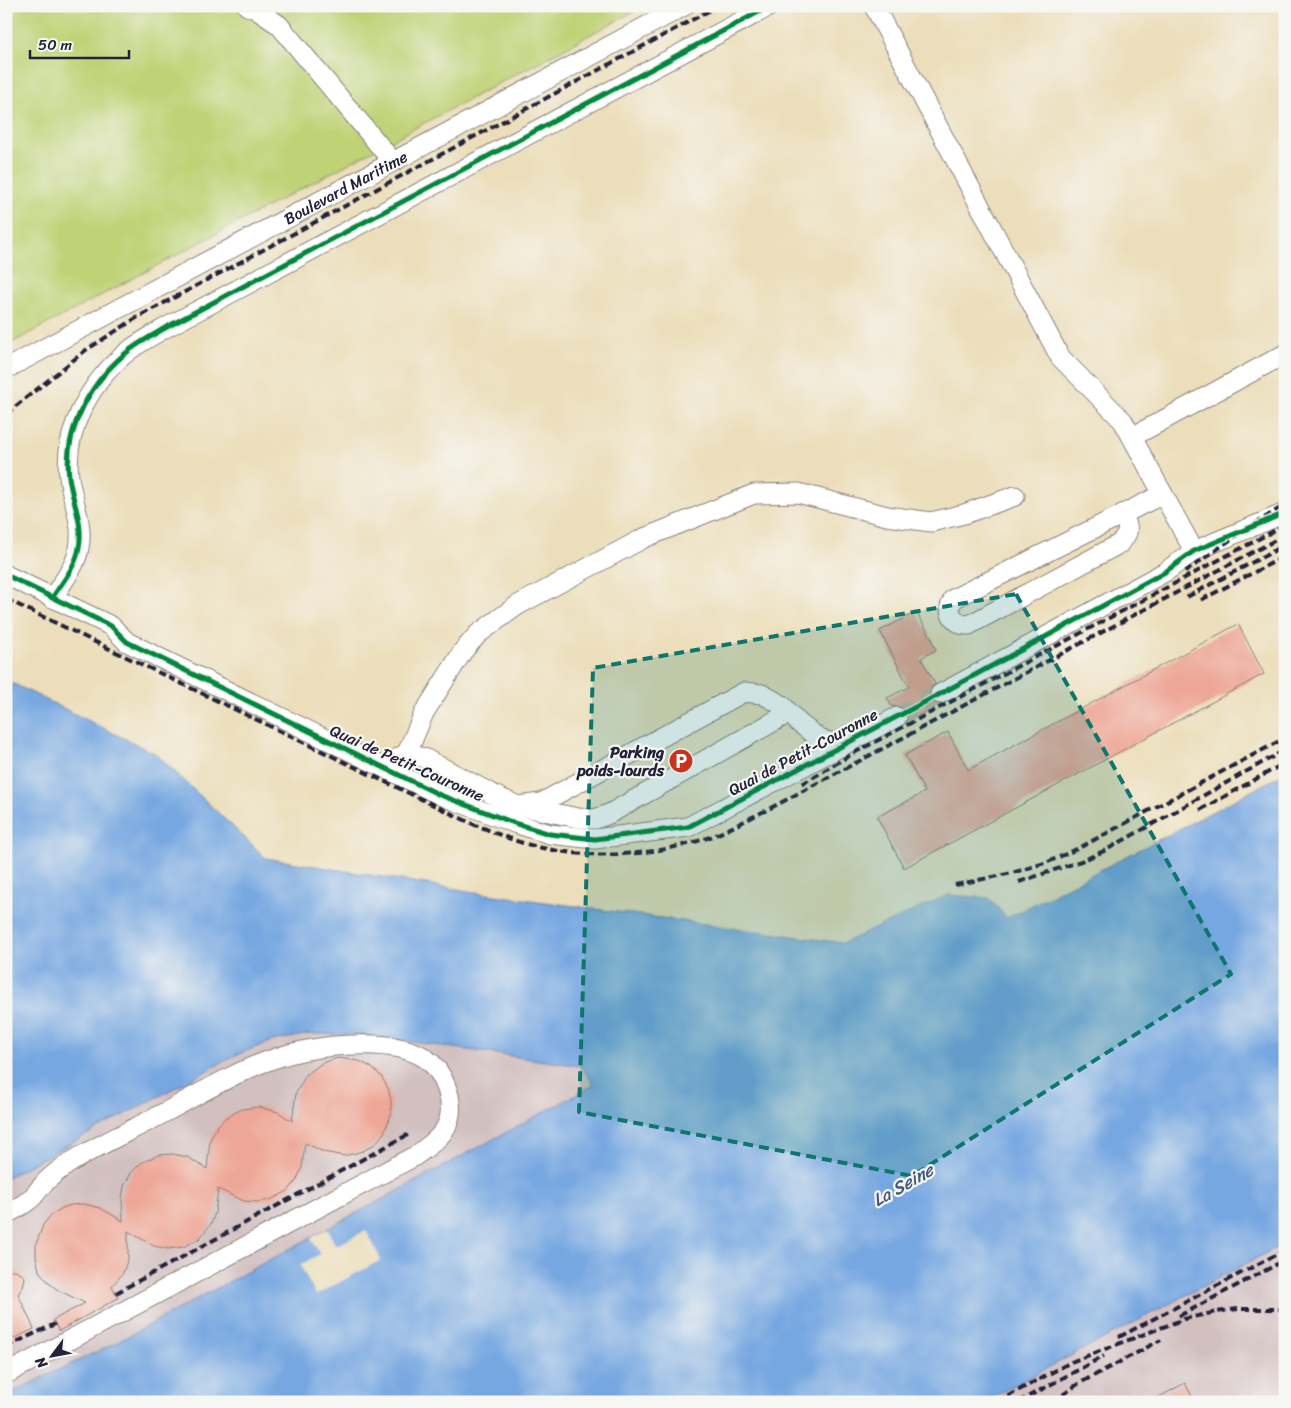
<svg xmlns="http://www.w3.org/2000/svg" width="1291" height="1408" viewBox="0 0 1291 1408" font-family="Sriracha,sans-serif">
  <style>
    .industrial { fill: #d2bfc0 }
    .green { fill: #bfd275; stroke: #707a58 }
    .water { fill: #77a7e1; stroke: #4c648e }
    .pier { fill: #ecdeba }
    .building { fill: #eea796 }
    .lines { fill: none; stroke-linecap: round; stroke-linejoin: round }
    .minor-tunnel { stroke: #c4b8a1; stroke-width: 19; stroke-dasharray: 19 9; stroke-linecap: butt }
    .minor-casing { stroke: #87807a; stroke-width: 21 }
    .minor { stroke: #fff; stroke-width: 19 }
    .rail { stroke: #22223b; stroke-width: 4; stroke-dasharray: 8 4; stroke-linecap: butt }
    .cycleway-casing { stroke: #f6f6f2; stroke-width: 8 }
    .cycleway { stroke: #00873e; stroke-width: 5 }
    .marked { fill: #0f766e; fill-opacity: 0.2; stroke: #0f766e; stroke-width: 4; stroke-dasharray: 10 6; stroke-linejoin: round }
    .labels { text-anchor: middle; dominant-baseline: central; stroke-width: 4.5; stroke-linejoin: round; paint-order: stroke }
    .street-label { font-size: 16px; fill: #22223b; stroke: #f6f6f2 }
    .poi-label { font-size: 16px; font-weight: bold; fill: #22223b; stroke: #f6f6f2; text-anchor: end }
    .water-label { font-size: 18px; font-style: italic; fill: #44577d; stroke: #f6f6f2 }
  </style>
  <rect width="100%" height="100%" fill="#f6f6f2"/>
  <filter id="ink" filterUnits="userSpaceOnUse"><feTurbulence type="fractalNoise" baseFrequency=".02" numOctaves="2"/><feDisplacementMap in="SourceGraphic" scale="10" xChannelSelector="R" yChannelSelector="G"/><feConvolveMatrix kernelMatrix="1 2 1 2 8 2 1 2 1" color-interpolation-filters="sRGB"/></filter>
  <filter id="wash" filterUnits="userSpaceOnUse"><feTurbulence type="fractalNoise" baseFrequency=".0096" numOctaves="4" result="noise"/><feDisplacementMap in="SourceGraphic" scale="20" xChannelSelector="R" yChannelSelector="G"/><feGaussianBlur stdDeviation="1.12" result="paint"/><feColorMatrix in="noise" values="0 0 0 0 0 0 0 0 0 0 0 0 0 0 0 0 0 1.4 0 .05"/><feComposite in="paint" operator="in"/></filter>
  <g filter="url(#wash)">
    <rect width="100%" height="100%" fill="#ecdeba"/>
    <g class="industrial">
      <path d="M310 1034 363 1035 581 1066 595 1085 117 1342 6 1395V1178L236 1055 272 1041Z"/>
      <path d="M1285 1167V1402H788Z"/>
    </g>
    <path class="green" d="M37 6H644L6 346V9Z"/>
    <path class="water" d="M6 680 156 754 266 858 487 894 843 943 948 895 989 898 1007 918 1187 825 1285 773V1243L983 1402H6V1395L117 1342 594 1085 581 1066 363 1035 310 1034 272 1041 236 1055 6 1178Z"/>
    <path class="pier" d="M327 1229 336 1246 366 1230 381 1260 316 1295 300 1265 320 1254 311 1238Z"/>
    <g id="blocks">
      <g class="building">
        <path d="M916 612 933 640H932L936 650 921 658 935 684 930 689 929 693 930 699 938 705 907 721V711L903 707 898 706 892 707 887 698 909 687 880 631Z"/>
        <path d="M1238 624 1264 674 904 868 877 817 925 792 905 755 948 732 968 770Z"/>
        <path d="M338 1058 359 1061 371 1067 381 1076 388 1088 391 1101V1115L384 1133 375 1144 363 1151 344 1156 324 1152 305 1143 302 1168 296 1181 288 1191 270 1200 257 1202 244 1201 218 1189 215 1213 211 1224 199 1239 183 1247 168 1249 154 1246 128 1231V1258L123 1273 112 1286 118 1298 59 1331 53 1320 85 1303 58 1290 50 1284 39 1271 36 1256V1244L43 1225 51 1215 62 1208 71 1205 84 1204 100 1208 123 1221 122 1199 124 1186 131 1173 141 1163 158 1155 173 1154 187 1157 207 1169 210 1140 216 1128 225 1118 242 1109 259 1107 278 1112 292 1121 296 1093 306 1075 322 1063Z"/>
        <path d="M6 1270H16L25 1277 23 1287 18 1294 34 1329 6 1342Z"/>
        <path d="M1185 1383 1195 1402H1150Z"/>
      </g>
    </g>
  </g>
  <g filter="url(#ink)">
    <use href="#blocks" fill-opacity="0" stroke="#87807a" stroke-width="1"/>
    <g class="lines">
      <path class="minor-tunnel" d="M897 717 940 694"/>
      <defs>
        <g id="minor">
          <path d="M247 6 254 8 279 25 393 162"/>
          <path d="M874 6 1060 357 1123 421 1194 551"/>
          <path id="s1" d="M6 369 684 6"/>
          <path d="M1132 437 1285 354"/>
          <path d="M1122 514C1129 528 1131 532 1119 544L969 625C960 626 949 617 950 607 950 606 953 600 953 599L1163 494"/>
          <path d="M6 575 111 626 127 642 440 795 517 824 550 834 595 839 688 827 897 717"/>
          <path d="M52 598C62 583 76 566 79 548 84 523 72 501 69 477 63 428 93 378 131 349 142 341 155 334 167 327L770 6"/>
          <path d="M940 694 1165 572 1194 551 1285 513"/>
          <path d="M407 753 424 713 463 651 478 634 518 605 644 538 754 494 798 493 887 516 931 522 964 514 1015 496"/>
          <path d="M397 759 407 753 424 758 496 796 518 806 541 803 744 692 762 694 782 705 799 723 821 740 844 745"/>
          <path d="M525 807 578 818 595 819 609 814 789 713"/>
          <path d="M6 1214C14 1210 22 1206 29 1200 34 1197 37 1191 42 1186 48 1178 59 1170 68 1164 96 1146 128 1132 158 1116 204 1092 251 1061 302 1051 334 1044 397 1039 425 1058 437 1066 445 1081 449 1096 456 1127 438 1140 415 1156L6 1374"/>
        </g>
      </defs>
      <use href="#minor" class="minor-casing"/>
      <use href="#minor" class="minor"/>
      <g class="rail">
        <path d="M6 414 86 350 138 317 718 6"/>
        <path d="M1185 572 1240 533 1285 505"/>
        <path d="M1187 597 1285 545"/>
        <path d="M6 599 475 825C487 829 499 835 511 839 572 861 648 859 710 837 729 830 747 819 765 811L1285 535"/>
        <path d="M1201 600 1285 556"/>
        <path d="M802 784 852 754 1285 525"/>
        <path d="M1200 810 1285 763"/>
        <path d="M1019 882 1084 860 1106 850 1285 750"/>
        <path d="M955 885 1012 873 1048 862 1079 848 1285 738"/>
        <path d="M116 1293 411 1133"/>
        <path d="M1179 1316 1285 1260"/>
        <path d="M1119 1337 1285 1250"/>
        <path d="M6 1347 55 1324"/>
        <path d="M997 1402 1071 1362 1184 1319 1216 1312 1238 1309H1285"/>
        <path d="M1018 1402 1104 1356"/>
        <path d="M1053 1402 1078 1384 1161 1340"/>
      </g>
      <defs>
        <g id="cycleway">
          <path d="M6 575 111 626 127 642 440 795 517 824 550 834 595 839 688 827 940 694 1165 572 1194 551 1285 513"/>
          <path d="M52 598C62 583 76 566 79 548 84 523 72 501 69 477 63 428 93 378 131 349 142 341 155 334 167 327L770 6"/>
        </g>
      </defs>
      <use href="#cycleway" class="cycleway-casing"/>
      <use href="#cycleway" class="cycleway"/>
    </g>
  </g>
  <path class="marked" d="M1016 594 1231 974 912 1176 579 1112 593 668Z"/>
  <defs>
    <symbol id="parking-disc" viewBox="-11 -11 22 22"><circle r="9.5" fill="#c8321e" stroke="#f6f6f2"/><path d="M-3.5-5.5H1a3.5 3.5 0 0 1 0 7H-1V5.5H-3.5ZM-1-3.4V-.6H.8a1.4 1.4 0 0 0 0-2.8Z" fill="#fff"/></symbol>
  </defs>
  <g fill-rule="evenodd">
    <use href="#parking-disc" x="667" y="747" width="28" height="28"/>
  </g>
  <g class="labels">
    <g class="street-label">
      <text stroke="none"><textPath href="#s1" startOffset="385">Boulevard Maritime</textPath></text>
      <text transform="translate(803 752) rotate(-28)">Quai de Petit-Couronne</text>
      <text transform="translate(407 763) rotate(24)">Quai de Petit-Couronne</text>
    </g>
    <g class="poi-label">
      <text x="664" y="752">Parking<tspan x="664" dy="18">poids-lourds</tspan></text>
    </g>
    <g class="water-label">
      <text transform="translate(903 1185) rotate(-30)">La Seine</text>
    </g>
  </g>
  <rect width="1291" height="1408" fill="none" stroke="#f6f6f2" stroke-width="25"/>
  <g transform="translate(52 1356) rotate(238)" stroke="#f6f6f2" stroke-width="4" paint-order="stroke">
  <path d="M0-4L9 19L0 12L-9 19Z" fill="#22223b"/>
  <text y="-8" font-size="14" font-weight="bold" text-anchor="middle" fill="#22223b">N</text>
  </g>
  <path d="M30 50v8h99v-8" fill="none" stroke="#22223b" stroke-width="2.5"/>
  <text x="38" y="50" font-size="15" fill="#22223b" stroke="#f6f6f2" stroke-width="4" paint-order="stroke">50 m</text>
</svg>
